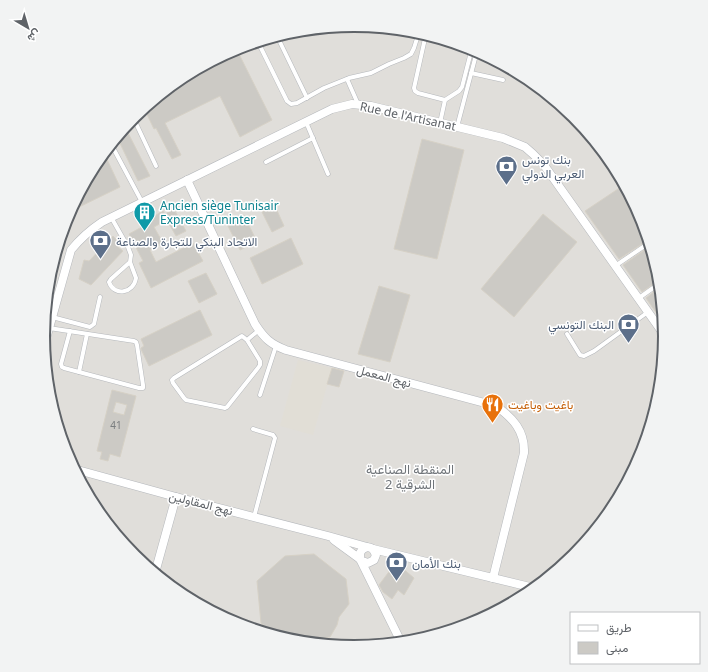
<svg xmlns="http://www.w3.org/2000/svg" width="708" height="672" viewBox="0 0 708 672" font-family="'Noto Sans',Vazirmatn,sans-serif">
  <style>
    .industrial { fill: #e0deda }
    .education { fill: #e1ded6 }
    .building { fill: #cccac5; stroke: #d6d1c6; fill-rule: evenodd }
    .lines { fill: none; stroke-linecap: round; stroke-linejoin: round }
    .service-casing { stroke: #b5b8bc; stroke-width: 5 }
    .minor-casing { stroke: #b5b8bc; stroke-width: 9 }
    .service { stroke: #fff; stroke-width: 4 }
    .minor { stroke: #fff; stroke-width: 8 }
    .labels { text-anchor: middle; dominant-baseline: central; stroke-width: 3; stroke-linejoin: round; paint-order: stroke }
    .number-label { font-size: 10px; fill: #7a7d7f }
    .street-label { font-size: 12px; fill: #5f6368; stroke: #fff }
    .service-label { font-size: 12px; fill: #4e5e75; stroke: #fff; text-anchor: start }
    .culture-label { font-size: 12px; fill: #0d838f; stroke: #fff; text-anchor: start }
    .food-label { font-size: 12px; fill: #c56008; stroke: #fff; text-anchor: start }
    .neighbourhood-label { font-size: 13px; fill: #70757a; stroke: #fff }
    .rim { fill: none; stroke: #5f6368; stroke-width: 2 }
  </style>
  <rect width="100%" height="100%" fill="#f1efe8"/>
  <circle class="industrial" cx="354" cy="336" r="310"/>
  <path class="education" d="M298 360 332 368 313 435 280 426Z"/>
  <g class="building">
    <path d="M236 48 272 120 240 137 220 96 165 123 181 155 172 159 156 128 154 129 144 108 181 77Z"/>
    <path d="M125 127 150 176 138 181 117 137Z"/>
    <path d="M422 139 464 150 437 259 394 249Z"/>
    <path d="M104 153 120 187 75 209 73 204 96 163Z"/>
    <path d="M624 185 641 217 648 240 619 259 585 211Z"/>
    <path d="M275 206 284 226 272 232 262 212Z"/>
    <path d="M174 209 186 231 176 236 167 220 154 227 163 243 150 250 156 262 193 243 203 261 151 288 139 263 143 261 129 234 151 222 149 219 163 211 165 214Z"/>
    <path d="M543 214 577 242 514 317 481 289Z"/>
    <path d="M244 215 257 242 240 250 227 224Z"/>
    <path d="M113 236 121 245 118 247 123 251 91 285 79 279 84 260 89 261Z"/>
    <path d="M291 238 303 264 262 284 250 258Z"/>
    <path d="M650 246 659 276V280L642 292 623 265Z"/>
    <path d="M206 273 217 294 199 303 188 281Z"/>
    <path d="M379 286 410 295 390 362 358 354Z"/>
    <path d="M660 287V289L664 324 646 298Z"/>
    <path d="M200 310 212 335 149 366 141 349V348L144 346 141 339Z"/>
    <path d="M332 368 344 371 339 387 327 384Z"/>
    <path d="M112 390 136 396 120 457 110 454 108 461 100 459 102 452 97 451ZM116 402 127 405 124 415 113 412Z"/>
    <path d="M573 546 580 548 570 559Z"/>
    <path d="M314 554 346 579 349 604 339 617 337 625 330 637 303 642 293 641 278 637 261 623 257 581 285 556Z"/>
    <path d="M401 567 414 578 404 595 398 590 392 599 383 592 379 585 391 569Z"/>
  </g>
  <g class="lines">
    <defs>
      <g id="service">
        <path d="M426 34 414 88 415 91 418 93 445 100"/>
        <path d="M277 36 307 98"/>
        <path d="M258 42 287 101 291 104 297 103 324 88 349 78 371 73 389 64 404 58 411 54 414 48 419 32"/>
        <path d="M471 73 503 80"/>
        <path d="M347 79 358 104"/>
        <path d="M133 117 156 166"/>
        <path d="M306 122 328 174"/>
        <path d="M128 123 135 120"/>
        <path d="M440 123 445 100 459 91 462 87 472 48"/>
        <path d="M457 127 477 51"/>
        <path d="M111 144 142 202"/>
        <path d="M266 162 313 138"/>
        <path d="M111 217 128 247 131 255 130 262 136 278C134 293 114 297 109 282L111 279 130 262"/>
        <path d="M615 266 649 243"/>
        <path d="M639 298 660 283"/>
        <path d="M52 317 90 327 94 324 100 297"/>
        <path d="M49 328 134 341 136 342 137 345 143 385V388H139L79 372"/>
        <path d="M70 331 61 364 62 367 64 368 79 372 87 334"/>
        <path d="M567 334 580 355 584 356 594 351 648 312"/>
        <path d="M247 340 242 336 174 378 172 380 173 383 184 398 186 400 225 408 227 407 258 368 260 365V361L247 340 259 330"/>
        <path d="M260 395 276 346"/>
        <path d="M253 429 273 435 275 438 254 517"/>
      </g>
      <g id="minor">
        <path d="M187 180 255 324C264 338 270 344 286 350L496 406C513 418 525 431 524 453L493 578"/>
        <path d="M44 346 71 250C80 239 90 230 102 222L332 109 352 104 371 106 503 138 525 147 533 154 544 165 665 336"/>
        <path d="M74 469 176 497 328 536 367 547"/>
        <path d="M334 540 360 559"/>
        <path d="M373 549 534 588"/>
        <path d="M362 561 368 563 374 560 376 555 373 549C368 546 363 547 360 553V559L401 642"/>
        <path d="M155 573 176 497"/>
      </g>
    </defs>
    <use href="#service" class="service-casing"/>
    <use href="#minor" class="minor-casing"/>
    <use href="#service" class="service"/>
    <use href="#minor" class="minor"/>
  </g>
  <defs>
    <symbol id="bank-pin" viewBox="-11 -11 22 30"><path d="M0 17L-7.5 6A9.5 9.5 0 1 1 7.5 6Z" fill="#5c6f8a" stroke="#fff"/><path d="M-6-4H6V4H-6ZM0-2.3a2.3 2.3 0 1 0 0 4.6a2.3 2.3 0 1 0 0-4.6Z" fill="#fff"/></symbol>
    <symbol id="building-pin" viewBox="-11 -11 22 30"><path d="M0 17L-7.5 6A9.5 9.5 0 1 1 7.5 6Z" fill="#0f9aa8" stroke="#fff"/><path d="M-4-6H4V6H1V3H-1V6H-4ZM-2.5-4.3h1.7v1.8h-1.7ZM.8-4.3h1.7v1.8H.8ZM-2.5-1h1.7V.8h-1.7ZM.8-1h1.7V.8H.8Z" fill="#fff"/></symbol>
    <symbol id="restaurant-pin" viewBox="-11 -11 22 30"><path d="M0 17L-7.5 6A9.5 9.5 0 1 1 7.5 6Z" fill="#e8710a" stroke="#fff"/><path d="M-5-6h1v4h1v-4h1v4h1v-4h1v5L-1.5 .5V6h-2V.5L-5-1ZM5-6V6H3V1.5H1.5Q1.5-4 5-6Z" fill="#fff"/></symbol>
  </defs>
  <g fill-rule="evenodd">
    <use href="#bank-pin" x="494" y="154" width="25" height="34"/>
    <use href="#building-pin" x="132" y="200" width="25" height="34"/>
    <use href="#bank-pin" x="88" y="228" width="25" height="34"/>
    <use href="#bank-pin" x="616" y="312" width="25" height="34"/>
    <use href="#restaurant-pin" x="480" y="392" width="25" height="34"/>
    <use href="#bank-pin" x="384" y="550" width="25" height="34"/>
  </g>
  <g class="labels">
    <g class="number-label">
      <text x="116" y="425">41</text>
    </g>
    <g class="street-label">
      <text transform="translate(408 116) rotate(12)">Rue de l'Artisanat</text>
      <text transform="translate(384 376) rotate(15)">نهج المعمل</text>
      <text transform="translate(201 503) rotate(14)">نهج المقاولين</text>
    </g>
    <g class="service-label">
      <text x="522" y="159">بنك تونس<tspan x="522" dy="14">العربي الدولي</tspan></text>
      <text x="116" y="241">الاتحاد البنكي للتجارة والصناعة</text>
      <text x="614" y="324" text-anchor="end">البنك التونسي</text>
      <text x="412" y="563">بنك الأمان</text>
    </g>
    <g class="culture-label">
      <text x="160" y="205">Ancien siège Tunisair<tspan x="160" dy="14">Express/Tuninter</tspan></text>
    </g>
    <g class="food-label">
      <text x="508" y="404">باغيت وباغيت</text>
    </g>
    <g class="neighbourhood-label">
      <text x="410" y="469">المنقطة الصناعية<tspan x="410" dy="15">الشرقية 2</tspan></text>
    </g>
  </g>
  <path d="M0 0H708V672H0ZM50 336a304 304 0 1 1 608 0a304 304 0 1 1-608 0Z" fill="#f2f3f3" fill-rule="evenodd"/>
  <path class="rim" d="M50 336a304 304 0 1 1 608 0a304 304 0 1 1-608 0Z"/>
  <rect x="570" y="612" width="130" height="52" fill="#ffffff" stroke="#bfc1c3"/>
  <rect x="578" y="625" width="20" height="6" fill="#ffffff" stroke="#bfc1c3"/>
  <text x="606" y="632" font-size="12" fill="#5f6368">طريق</text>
  <rect x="578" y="642" width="20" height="12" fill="#cccac5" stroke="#bfc1c3"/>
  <text x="606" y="652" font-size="12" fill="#5f6368">مبنى</text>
  <g transform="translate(28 28) rotate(142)" stroke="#ffffff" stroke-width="3" paint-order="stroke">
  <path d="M0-3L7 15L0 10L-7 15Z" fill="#5f6368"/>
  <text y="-6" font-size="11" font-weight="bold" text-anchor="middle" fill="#5f6368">ش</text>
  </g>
</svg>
